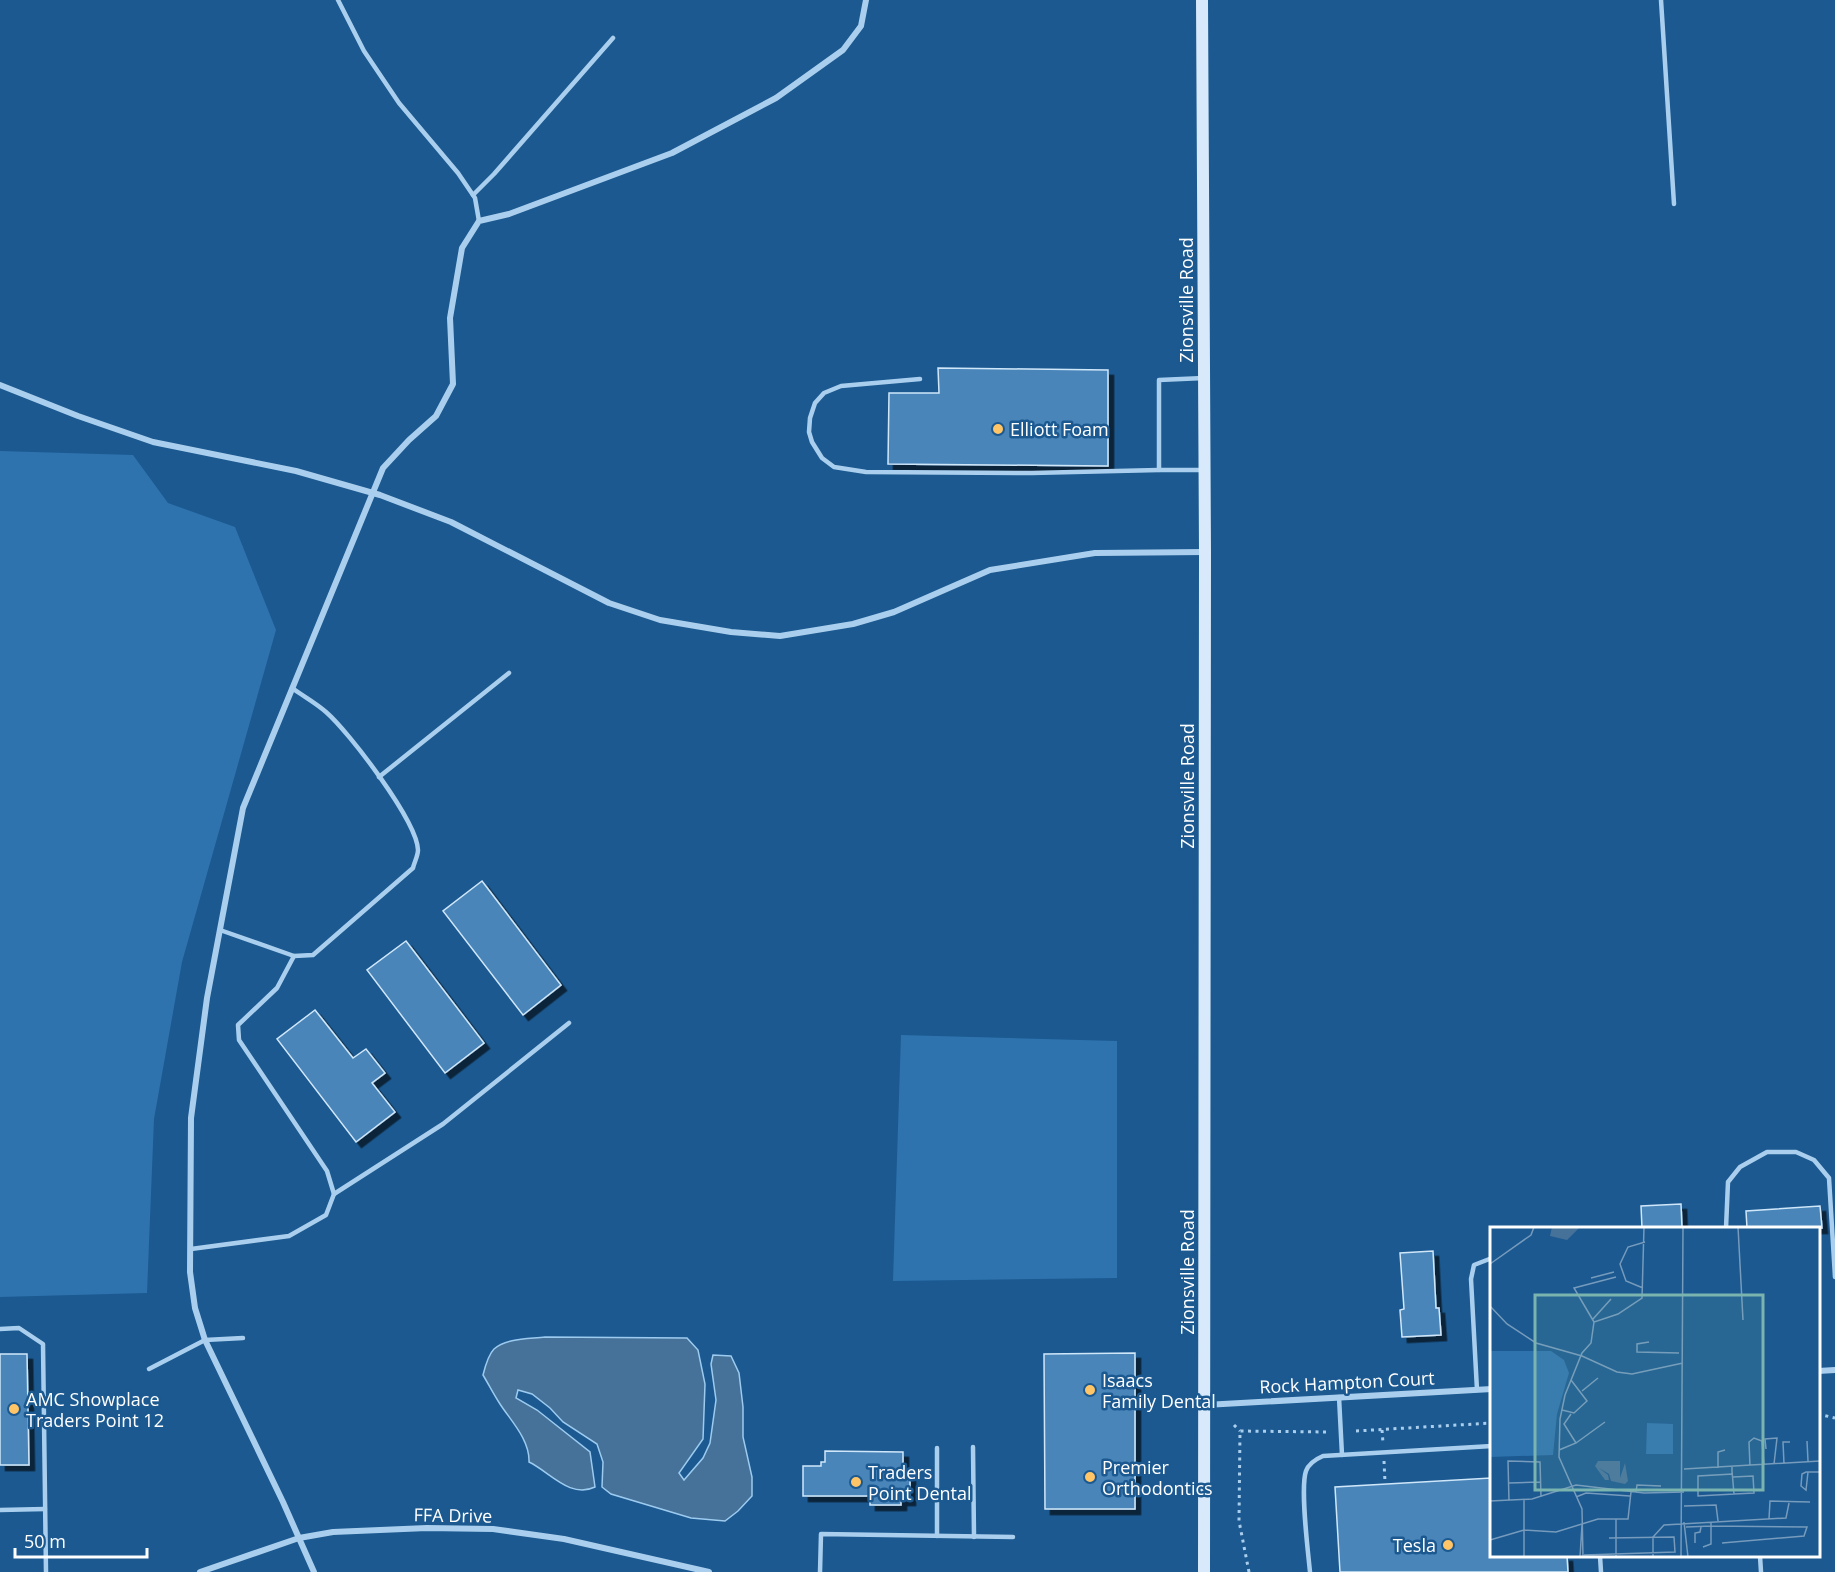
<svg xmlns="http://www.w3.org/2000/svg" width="1835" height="1572" viewBox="0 0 1835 1572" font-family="'Open Sans',sans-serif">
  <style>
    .green { fill: #2e73ae }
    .water { fill: #467299; stroke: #9dcbf0; stroke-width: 1.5 }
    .building { fill: #4885b9; stroke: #d0e7fa; stroke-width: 1.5; filter: url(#shadow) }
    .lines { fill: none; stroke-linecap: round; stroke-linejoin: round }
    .path { stroke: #aacfee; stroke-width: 3; stroke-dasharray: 3 4.5; stroke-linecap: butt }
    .service { stroke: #aacfee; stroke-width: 4.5 }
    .minor { stroke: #aacfee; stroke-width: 6 }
    .secondary { stroke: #d7e9fa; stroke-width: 12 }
    .poi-dot { fill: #ffc567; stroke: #1b5990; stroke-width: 2 }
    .labels { text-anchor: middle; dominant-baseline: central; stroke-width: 5; stroke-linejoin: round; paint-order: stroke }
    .street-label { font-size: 18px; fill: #fff; stroke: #1b5990 }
    .poi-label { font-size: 18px; fill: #fff; stroke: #1b5990; text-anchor: start }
    .inset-road { fill: none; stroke: #769bbc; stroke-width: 1.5 }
    .view { fill: #7bb4af; fill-opacity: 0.15; stroke: #7bb4af; stroke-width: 3 }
    .inset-edge { fill: none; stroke: #fff; stroke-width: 3 }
  </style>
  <defs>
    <filter id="shadow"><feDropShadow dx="5.5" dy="5.5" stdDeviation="0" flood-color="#0009"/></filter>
  </defs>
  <rect width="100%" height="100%" fill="#1b5990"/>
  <g class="green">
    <path d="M0 451 133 455 168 503 235 527 276 630 182 962 154 1119 147 1293 0 1297Z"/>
    <path d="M901 1035 1117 1041V1278L893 1281Z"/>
  </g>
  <path class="water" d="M545 1337 687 1338 698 1350 705 1384 703 1439 679 1473 684 1480 703 1458 710 1443 716 1400 711 1364 713 1355 731 1356 739 1373 743 1407V1437L752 1477V1496L738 1511 725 1521 691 1518 611 1494 602 1487 603 1462 597 1444 563 1422 550 1408 532 1394 518 1390 516 1398 537 1410 590 1452 595 1487C570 1499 550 1472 529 1462 530 1440 511 1421 500 1404 494 1395 489 1385 483 1375 485 1367 488 1355 494 1349 506 1338 529 1339 545 1337Z"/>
  <g class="building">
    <path d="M938 368 1108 370V466L888 464 889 393H939Z"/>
    <path d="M482 881 561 985 523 1015 443 911Z"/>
    <path d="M406 941 484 1043 445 1073 367 970Z"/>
    <path d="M315 1010 353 1058 366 1049 385 1073 372 1083 395 1112 356 1142 277 1039Z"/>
    <path d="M1681 1204 1682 1228H1642L1641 1206Z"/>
    <path d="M1820 1206 1822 1228H1747L1746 1211Z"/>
    <path d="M1433 1251 1436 1308H1439L1441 1335 1402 1337 1400 1310 1404 1309 1400 1253Z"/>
    <path d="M1135 1353V1509H1045L1044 1354Z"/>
    <path d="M0 1354H27L29 1465H0Z"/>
    <path d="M825 1451 903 1452V1476H910V1500H901V1505H870V1496H803V1466H821V1462H825Z"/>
    <path d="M1491 1478V1556H1567L1568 1572H1340L1335 1487Z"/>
  </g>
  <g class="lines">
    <g class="path">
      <path d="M1818 1414 1835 1418"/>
      <path d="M1234 1425 1240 1431"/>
      <path d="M1382 1430 1383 1443"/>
      <path d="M1356 1431 1492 1423"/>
      <path d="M1384 1461 1385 1482"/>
      <path d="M1249 1572 1239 1521 1240 1431 1328 1432"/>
    </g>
    <g class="service">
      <path d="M338 0 364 51 399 103 458 173 475 198 479 221"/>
      <path d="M1661 0 1674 204"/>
      <path d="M473 195 494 174 613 38"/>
      <path d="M920 379 841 386 824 393 815 403 810 418 809 432 812 442 822 458 834 467 866 472 1032 473 1159 470"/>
      <path d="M1204 470H1159V380L1204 378"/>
      <path d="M379 777 509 673"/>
      <path d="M220 930 294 956 313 955 413 868C414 863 418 856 418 850 417 821 349 732 326 712 316 703 303 696 292 688"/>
      <path d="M334 1194 443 1124 569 1023"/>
      <path d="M1726 1228 1728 1182 1740 1167 1767 1152H1796L1814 1160 1829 1178 1835 1277"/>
      <path d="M191 1249 289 1236 326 1215 334 1194 327 1171 239 1040 238 1025 277 988 294 956"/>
      <path d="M0 1329 19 1328 43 1344 46 1572"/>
      <path d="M149 1369 205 1340 243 1338"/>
      <path d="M1477 1390 1471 1279 1474 1265 1492 1258"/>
      <path d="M1339 1397 1342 1455"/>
      <path d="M973 1447 974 1537"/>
      <path d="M937 1448V1536"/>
      <path d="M0 1510 45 1509"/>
      <path d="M1600 1556 1601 1572"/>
      <path d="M1760 1556 1761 1572"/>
      <path d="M820 1572 821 1534 1013 1537"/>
      <path d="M1310 1572C1308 1551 1300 1488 1306 1471 1309 1463 1316 1459 1323 1456L1492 1446"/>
    </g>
    <g class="minor">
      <path d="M0 385 78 416 153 442 296 471 380 495 451 522 609 603 660 620 731 632 780 636 853 624 894 612 990 570 1095 553 1205 552"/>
      <path d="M1818 1371 1835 1370"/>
      <path d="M1205 1405 1492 1389"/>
      <path d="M200 1572 299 1538 333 1532 427 1528 493 1529 564 1539 709 1572"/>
      <path d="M314 1572 283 1502 205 1340 195 1308 190 1272 191 1118 207 998 243 808 383 468 409 440 436 416 453 384 450 318 462 248 479 221 509 214 672 153 776 98 843 50 861 26 866 0"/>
    </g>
    <path class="secondary" d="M1202 0 1205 552 1204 1572"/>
  </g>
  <g class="poi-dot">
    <circle cx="998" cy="429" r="6"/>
    <circle cx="1090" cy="1390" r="6"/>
    <circle cx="14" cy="1409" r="6"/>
    <circle cx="1090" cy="1477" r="6"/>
    <circle cx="856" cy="1482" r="6"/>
    <circle cx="1448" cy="1545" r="6"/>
  </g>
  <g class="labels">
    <g class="street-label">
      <text transform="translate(1186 300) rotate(-90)">Zionsville Road</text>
      <text transform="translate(1187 786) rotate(-90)">Zionsville Road</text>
      <text transform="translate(1187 1272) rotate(-90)">Zionsville Road</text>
      <text transform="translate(1347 1382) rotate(-3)">Rock Hampton Court</text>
      <text transform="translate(453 1515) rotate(1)">FFA Drive</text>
    </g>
    <g class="poi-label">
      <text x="1010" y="429">Elliott Foam</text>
      <text x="1102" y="1380">Isaacs<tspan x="1102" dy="21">Family Dental</tspan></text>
      <text x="26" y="1399">AMC Showplace<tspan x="26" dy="21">Traders Point 12</tspan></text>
      <text x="1102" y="1467">Premier<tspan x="1102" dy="21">Orthodontics</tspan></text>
      <text x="868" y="1472">Traders<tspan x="868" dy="21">Point Dental</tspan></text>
      <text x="1436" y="1545" text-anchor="end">Tesla</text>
    </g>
  </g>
  <g transform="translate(1490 1227)">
    <rect width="330" height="330" fill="#1b5990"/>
    <path d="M0 124H61L74 133 79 146 67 187 63 228 0 230ZM157 196 183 197V227H156Z" fill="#2e73ae"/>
    <path d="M62 0H90L77 13 60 9ZM108 234H130V251L135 236 138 254 135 257 121 254 119 247 109 241 118 248 119 253H115L105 239Z" fill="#467299"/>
    <path class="inset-road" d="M248 0 253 93M0 37 41 8 44 0M101 51 124 45M153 61 136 54 130 37 138 20 155 15M0 79 17 97 46 116 92 129 127 145 142 147 193 136M103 92 121 72M104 95 84 61 126 50M159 115 147 117V125L189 126M92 164 108 151M72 183 84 186 97 174 81 153M317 214 318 234M86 216 115 195M276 222 275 212 287 211 284 237M69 223 86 216 74 197 81 187M294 237 293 215H300M260 239 259 215 264 211 272 214 274 238M242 240V244L244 267 208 269V249L243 247M228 241V225L235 223M194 242 330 234M318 245 316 263 311 259 312 247 316 245H330M243 250 263 249 264 266 244 267M19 256 50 255M146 265 147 258 171 259M86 270 96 266 140 269M34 273V330M0 274 42 272 86 258 154 266 194 265M19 274 18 234 50 235 51 270M194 279 226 278 228 294M126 292V330M279 292 280 274 320 275M194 295 198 330M221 295V299L317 300 314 309 232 316M196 300 221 299V317L213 320M0 313 34 303 66 305 108 292H138L141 265M205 316V306L210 305 211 300M94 328 185 325 184 310 119 311M90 330 92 298M93 330 92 282 69 230 70 192 75 168 92 126 101 116 104 95 128 87 152 71 154 0M163 330V310L174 298 296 291 299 276M191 330 193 0"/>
    <path class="view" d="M45 68H273V263H45Z"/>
    <rect width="330" height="330" class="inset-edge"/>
  </g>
  <path d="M15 1548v9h132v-9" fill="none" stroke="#ffffff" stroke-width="3"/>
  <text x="24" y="1548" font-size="18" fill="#ffffff" stroke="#1b5990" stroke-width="4.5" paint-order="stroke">50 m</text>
</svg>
